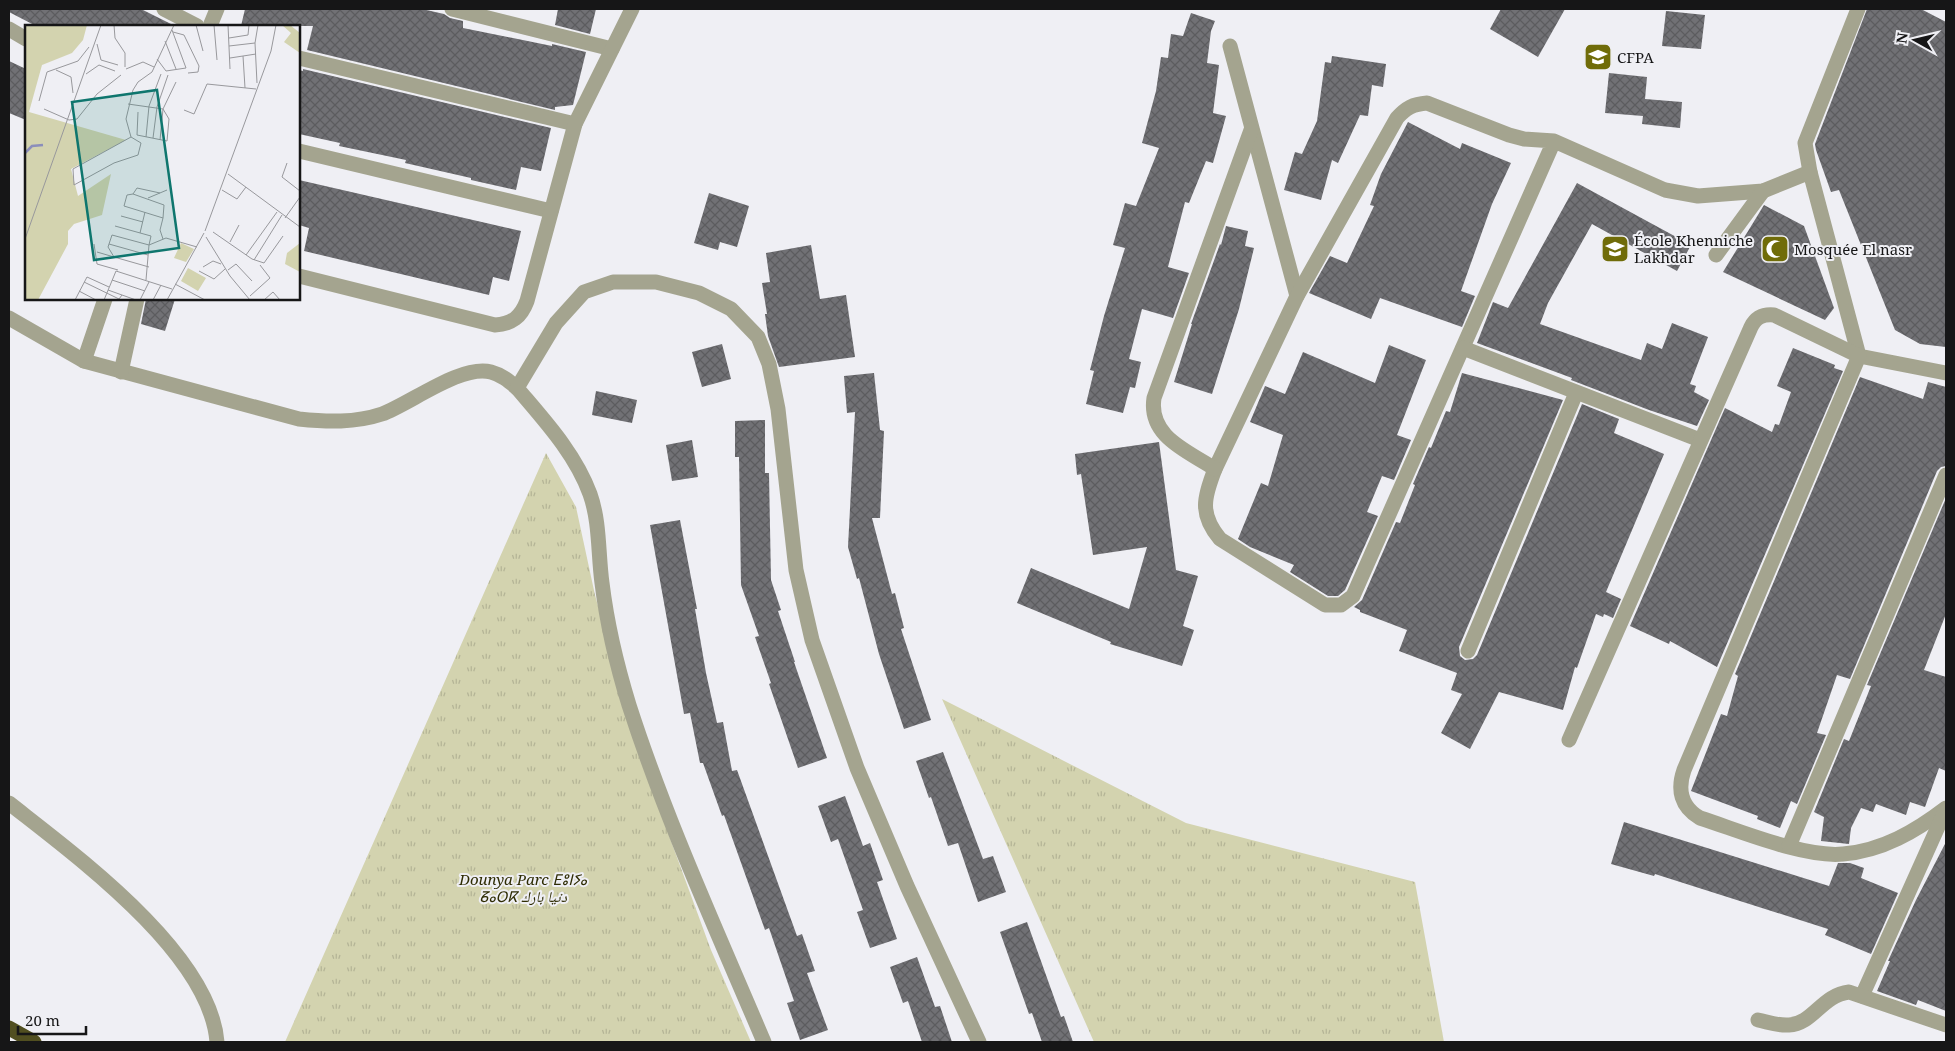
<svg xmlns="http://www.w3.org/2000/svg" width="1955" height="1051" viewBox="0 0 1955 1051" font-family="'Noto Serif','Noto Naskh Arabic','Noto Sans Tifinagh',serif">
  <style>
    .grass { fill: url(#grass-tufts) }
    .building { fill: url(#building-cross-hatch) }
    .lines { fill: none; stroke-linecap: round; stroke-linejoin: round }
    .minor { stroke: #a4a48f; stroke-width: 15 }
    .highway { stroke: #514f20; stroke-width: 15 }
    .labels { text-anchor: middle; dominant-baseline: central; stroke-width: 4; stroke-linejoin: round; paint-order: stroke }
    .poi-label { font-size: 15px; fill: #161617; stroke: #efeff4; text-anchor: start }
    .park-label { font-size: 15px; font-style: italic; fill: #2e2c03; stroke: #efeff4 }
    .inset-river { fill: none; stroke: #8b8ebb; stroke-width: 2.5 }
    .inset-road { fill: none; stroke: #98989c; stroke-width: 1 }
    .view { fill: #0f766e; fill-opacity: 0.15; stroke: #0f766e; stroke-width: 2.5 }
    .inset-edge { fill: none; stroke: #161617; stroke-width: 2.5 }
  </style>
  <defs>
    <pattern id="grass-tufts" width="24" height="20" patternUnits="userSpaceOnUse" patternTransform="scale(1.25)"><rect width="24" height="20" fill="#d3d3af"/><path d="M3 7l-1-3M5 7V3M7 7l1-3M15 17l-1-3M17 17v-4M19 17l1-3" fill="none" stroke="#b4b496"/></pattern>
    <pattern id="building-cross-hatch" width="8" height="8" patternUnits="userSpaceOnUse" patternTransform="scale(1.25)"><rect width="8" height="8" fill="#717175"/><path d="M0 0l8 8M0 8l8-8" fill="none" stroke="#5c5c5f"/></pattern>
  </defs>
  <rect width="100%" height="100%" fill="#efeff4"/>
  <g class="grass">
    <path d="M546 453 576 507 595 595 638 751 711 950 751 1042H285Z"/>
    <path d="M942 699 1186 823 1415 882 1444 1042H1094Z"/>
  </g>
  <g class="building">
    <path d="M9 9H141L175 26H36L9 12Z"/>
    <path d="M245 9H422L444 14 450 18 463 21V28L552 46V44L586 52 573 105 555 107V110L307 50 313 26H241Z"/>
    <path d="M558 9H596L590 34 555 25Z"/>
    <path d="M1501 9H1565L1538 57 1490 29Z"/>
    <path d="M1867 9H1921L1946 22V347L1920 344 1895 330 1839 190 1831 192 1816 150 1815 144Z"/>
    <path d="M1666 11 1705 15 1701 49 1662 46Z"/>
    <path d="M1191 13 1215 21 1211 31 1207 63 1219 65 1213 113 1226 116 1213 163 1206 161 1189 203 1185 202 1168 267 1189 273 1173 318 1142 309 1129 359 1141 362 1135 388 1130 387 1123 413 1086 404 1094 371 1090 370 1104 316 1125 248 1113 245 1125 203 1136 206 1159 148 1142 143 1156 91 1161 57 1168 58 1171 34 1183 36Z"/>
    <path d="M1332 56 1386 64 1383 87 1372 85 1368 116 1360 115 1338 163 1332 160 1321 200 1284 190 1295 152 1302 154 1317 121 1325 62 1331 63Z"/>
    <path d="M9 61 26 69V120L9 113Z"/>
    <path d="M303 69 551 128 541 171 521 167 516 190 471 180V178L405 163 406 160 339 146 340 143 299 134V70L303 71Z"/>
    <path d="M1609 73 1647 77 1645 99 1682 102 1680 128 1642 124 1643 116 1605 113Z"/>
    <path d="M1408 122 1460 149 1462 143 1511 163 1492 204 1461 291 1475 296 1462 327 1380 298 1371 319 1309 293 1330 256 1347 263 1374 206 1370 205 1381 174Z"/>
    <path d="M299 180 521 231 509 281 493 277 489 295 304 251 309 228 299 225Z"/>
    <path d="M1577 183 1691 245 1677 271 1592 224 1548 303 1540 324 1641 360 1647 343 1662 349 1672 323 1708 337 1690 384 1696 386 1694 392 1709 400 1697 426 1649 410 1571 380 1572 378 1477 343 1493 302 1508 308Z"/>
    <path d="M709 193 749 206 737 247 720 242 718 250 694 243Z"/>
    <path d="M1764 205 1804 226 1834 308 1825 320 1723 272Z"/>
    <path d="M1226 226 1248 231 1245 246 1254 248 1239 309 1212 394 1174 382 1192 324H1191L1220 244 1221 245Z"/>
    <path d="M811 245 820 299 846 295 855 357 779 367 768 336 765 314H767L762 283 770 282 766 253Z"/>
    <path d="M146 299H175L165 331 141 324Z"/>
    <path d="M722 344 731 379 702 387 692 352Z"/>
    <path d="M1389 345 1426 360 1397 435 1411 440 1394 480 1382 476 1367 512 1378 516 1345 590 1338 596H1328L1290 572 1294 565 1250 547 1238 539 1261 483 1268 486 1283 435 1250 422 1265 386 1285 394 1303 352 1375 383Z"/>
    <path d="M1793 348 1835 365 1834 368 1843 371 1717 667 1670 641 1669 644 1630 626 1725 408 1772 432 1775 424 1779 425 1791 392 1777 386Z"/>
    <path d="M874 373 880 430 884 431 880 518H872L892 594 895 593 904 628 901 629 931 720 904 729 879 654 859 578 857 579 848 547 855 412 847 413 844 376Z"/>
    <path d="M1462 373 1563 400 1459 647 1460 656 1465 660 1473 659 1477 655 1582 404 1619 419 1614 433 1664 454 1606 592 1621 599 1613 618 1604 614 1603 617 1596 614 1577 668 1575 667 1563 710 1499 692 1470 749 1441 733 1462 694 1451 690 1457 673 1399 651 1407 630 1360 612V610L1354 607 1362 600 1396 522 1400 523 1415 485 1413 484 1429 447 1431 448 1446 411 1450 412Z"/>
    <path d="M1860 377 1923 399 1928 382 1946 387V466L1941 467 1937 471 1850 679 1837 675 1817 733 1826 735 1797 804 1791 801 1780 828 1757 819 1758 816 1691 791 1721 714 1727 716 1738 676 1735 674Z"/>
    <path d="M596 391 637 400 632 423 592 415Z"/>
    <path d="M765 420V473H769L771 580 781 610 778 611 795 662H794L827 758 798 768 769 684 771 683 755 637 759 636 741 585 739 457H735V421Z"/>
    <path d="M692 440 698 477 672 481 666 445Z"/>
    <path d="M1159 442 1176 570 1198 576 1183 626 1194 630 1182 666 1110 644 1111 642 1017 603 1031 568 1129 609 1147 547 1093 555 1081 474 1077 475 1075 454Z"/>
    <path d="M1946 498V614L1924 670 1946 677V771L1939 768 1925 807 1910 802 1906 815 1876 804 1873 812 1861 808 1851 828 1849 844 1821 841 1824 817 1814 812 1844 739 1849 741 1871 686 1867 685Z"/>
    <path d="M680 520 697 609H695L706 673 717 723 723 722 732 771 737 770 797 936 802 934 815 971 807 973 828 1030 800 1040 787 1003 794 1001 769 928 765 930 724 815 722 816 703 763H700L690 713 684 714 650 525Z"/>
    <path d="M943 752 983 859 993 856 1006 892 978 902 958 843 948 846 931 797 929 798 916 761Z"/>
    <path d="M845 796 863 846 870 843 883 880 877 882 897 939 870 948 857 912 863 910 838 839 831 842 818 806Z"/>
    <path d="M1624 822 1829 886 1838 863H1850L1864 868 1861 878 1898 893 1871 954 1825 935 1828 929 1655 874 1654 876 1611 864Z"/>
    <path d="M1946 842V1011L1918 1000 1916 1005 1877 991 1890 961H1888L1916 900Z"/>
    <path d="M1027 922 1061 1017 1064 1016 1073 1042H1042L1032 1013 1029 1014 1000 932Z"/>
    <path d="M917 957 935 1007 940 1006 952 1042H922L908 1001 903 1003 890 967Z"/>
  </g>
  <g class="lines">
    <g class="minor">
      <path d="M164 9 197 26"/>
      <path d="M452 9 612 49"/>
      <path d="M1858 9 1805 143 1810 172 1859 356 1946 373"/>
      <path d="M210 26 217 9"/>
      <path d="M9 29 26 39"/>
      <path d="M1230 46 1297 296"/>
      <path d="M299 58 575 124"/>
      <path d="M1554 141 1353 596 1341 605H1325L1220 539C1199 514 1204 497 1215 469L1297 296 1397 118C1406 108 1413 104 1427 103L1509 135 1524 139 1554 141 1665 190 1698 196 1763 191 1810 172"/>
      <path d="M299 151 551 211"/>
      <path d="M1716 255 1763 191"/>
      <path d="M299 276 495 325C512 324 521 317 527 301L575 124 632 9"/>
      <path d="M9 318 84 361 299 419C327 422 355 423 382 414 410 404 461 364 491 372 502 375 509 381 517 388"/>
      <path d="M1463 348 1700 440"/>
      <path d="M84 361 105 299"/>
      <path d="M121 372 137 299"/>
      <path d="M1215 469C1188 451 1148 437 1154 398L1251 130"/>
      <path d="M1468 651 1576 393"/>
      <path d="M1569 740 1751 327C1756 317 1763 314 1774 315L1859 356 1684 770C1677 790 1681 807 1700 818 1738 830 1804 858 1843 854 1882 851 1916 831 1946 808"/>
      <path d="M9 803C75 855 210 953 217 1042"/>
      <path d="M1789 846 1946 475"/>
      <path d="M1862 996 1946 809"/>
      <path d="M1758 1020C1768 1022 1778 1026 1789 1025 1813 1024 1822 995 1849 992L1946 1025"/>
      <path d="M764 1042C717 931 666 820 629 705 617 666 607 624 602 583 598 554 600 522 590 494 575 453 544 420 517 388L556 323 584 292 613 282H656L699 293 731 309 758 337 769 364 778 409 796 570 812 640 857 768 907 886 979 1042"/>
    </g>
    <path class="highway" d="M9 1028 34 1042"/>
  </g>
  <defs>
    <symbol id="university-square" viewBox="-11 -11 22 22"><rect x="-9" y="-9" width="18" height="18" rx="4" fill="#706c09" stroke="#efeff4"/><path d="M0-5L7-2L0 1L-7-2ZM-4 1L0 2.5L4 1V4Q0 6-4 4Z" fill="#fff"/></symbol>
    <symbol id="school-square" viewBox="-11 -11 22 22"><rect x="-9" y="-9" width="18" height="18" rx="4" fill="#706c09" stroke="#efeff4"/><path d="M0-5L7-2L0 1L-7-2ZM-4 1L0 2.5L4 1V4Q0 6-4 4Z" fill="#fff"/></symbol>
    <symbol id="mosque-square" viewBox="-11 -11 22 22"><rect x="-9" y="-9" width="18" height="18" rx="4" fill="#706c09" stroke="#efeff4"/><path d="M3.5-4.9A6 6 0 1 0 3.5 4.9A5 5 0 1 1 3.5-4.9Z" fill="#fff"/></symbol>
  </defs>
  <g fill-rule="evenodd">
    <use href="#university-square" x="1582" y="41" width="32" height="32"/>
    <use href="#school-square" x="1599" y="233" width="32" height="32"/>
    <use href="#mosque-square" x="1759" y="233" width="32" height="32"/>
  </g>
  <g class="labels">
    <g class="poi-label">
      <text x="1617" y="57">CFPA</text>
      <text x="1634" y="240">École Khenniche<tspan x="1634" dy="17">Lakhdar</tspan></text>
      <text x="1794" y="249">Mosquée El nasr</text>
    </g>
    <g class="park-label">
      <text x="523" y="879">Dounya Parc ⴹⵓⵏⵢⴰ<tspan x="523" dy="17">ⵒⴰⵔⴽ دنيا بارك</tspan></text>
    </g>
  </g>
  <g transform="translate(25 25)">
    <rect width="275" height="275" fill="#efeff4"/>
    <path d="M0 0H62L58 15 47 28 17 40 4 87 101 115 46 144 53 171 86 149 77 190 49 199 43 206V219L13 275H0ZM265 0 275 8V28L259 17 266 8 257 0Z" fill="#d3d3af"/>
    <path d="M275 218V247L260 239 262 228Z" fill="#d3d3af"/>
    <path d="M156 218 169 224 161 237 149 233ZM163 243 181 253 173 266 156 256Z" fill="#d3d3af"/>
    <path class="inset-river" d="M0 128 7 121 18 120"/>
    <path class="inset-road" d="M89 0 90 13 100 28V42M171 0 178 26M189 0 192 35M203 0 205 44M148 7 159 10 174 41 173 47 163 48M204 13 223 10 224 0M140 16 151 44M72 19 76 35 93 40M204 21 230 18M218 31 220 63M205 33 231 29M132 34 141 46 161 43 147 5M101 44 118 37 129 42M31 45 46 52 48 68M61 49 74 40 90 46M232 58 230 18 233 0M14 76 22 47 53 36 64 22M103 79 138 84 144 94 142 116 112 110 113 87M19 84 44 95 52 94 72 69 96 50M159 85 169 89 182 59 231 64M106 112 116 118 113 130 89 138 49 160 48 144ZM106 112 101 94 108 65 113 57 127 47 149 0M121 112 124 81 136 49M128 113 132 82 143 50M135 115 138 84 151 57M262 138 257 152 275 166M203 149 275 202M197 165 212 174 221 162M108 169 112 163 135 168M123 173 142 165M96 191 118 197M138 193 99 181 102 170 108 169 139 180 138 193 135 205 138 214M260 193 275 172M90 201 126 211 124 220 87 210 83 222 89 232 124 242M180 206 246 26 251 0M188 207 227 234 239 238 258 211M115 208 120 187M181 212 205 251 225 275M0 214 76 0M205 217 214 200M69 219 72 239 93 245M84 219 123 230M72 227 89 232M221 230 252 187M229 235 257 190M178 242 188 236 196 239M203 245 211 239 227 256M174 246 189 254 200 244M87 255 120 266M121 255 124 220 141 213 172 222M59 257 94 274 97 270M150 259 180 275M83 265 111 275M54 266 71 275M225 271 245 253 235 240M50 275 62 252 84 262M79 275 91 246 147 264M115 275 124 257M128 275 136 260M142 275 179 208M239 275 248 267 255 275"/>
    <path class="view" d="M132 65 154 223 69 235 47 77Z"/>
    <rect width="275" height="275" class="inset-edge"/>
  </g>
  <rect width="1955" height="1051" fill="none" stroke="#161617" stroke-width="20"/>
  <g transform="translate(1915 40) rotate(278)" stroke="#efeff4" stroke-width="4" paint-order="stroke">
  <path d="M0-4L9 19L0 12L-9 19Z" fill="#161617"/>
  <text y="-8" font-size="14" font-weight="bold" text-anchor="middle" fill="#161617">N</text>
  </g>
  <path d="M18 1026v8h68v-8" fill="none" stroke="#161617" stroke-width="2.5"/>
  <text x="25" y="1026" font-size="15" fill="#161617" stroke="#efeff4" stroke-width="4" paint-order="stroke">20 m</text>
</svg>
